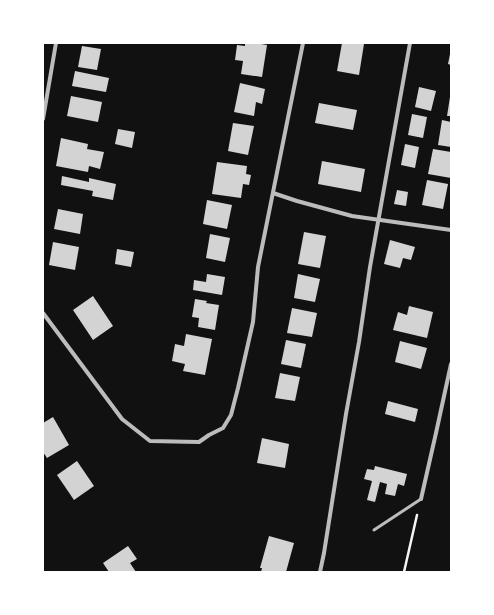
<svg xmlns="http://www.w3.org/2000/svg" width="494" height="615" viewBox="0 0 494 615" font-family="'Archivo Narrow',sans-serif">
  <style>
    .building { fill: #d3d3d3 }
    .lines { fill: none; stroke-linecap: round; stroke-linejoin: round }
    .path { stroke: #f5f5f5; stroke-width: 2.5 }
    .service { stroke: #bcbcbc; stroke-width: 3 }
    .minor { stroke: #bcbcbc; stroke-width: 4 }
  </style>
  <rect width="100%" height="100%" fill="#111"/>
  <g class="building">
    <path d="M245 43H255L267 45 262 77 241 74 243 61 235 60 237 45 245 46Z"/>
    <path d="M342 43H358L364 44 359 75 337 71Z"/>
    <path d="M82 46 101 49 97 70 78 67Z"/>
    <path d="M450 54H451V65L448 64Z"/>
    <path d="M75 71 109 78 106 92 72 86Z"/>
    <path d="M240 83 265 89 262 104 256 102 254 116 234 112Z"/>
    <path d="M419 87 436 91 431 111 415 107Z"/>
    <path d="M71 96 102 102 98 122 67 116Z"/>
    <path d="M450 97H451V116H447Z"/>
    <path d="M319 103 357 110 353 130 315 123Z"/>
    <path d="M412 114 427 117 423 138 408 135Z"/>
    <path d="M442 120 451 122V147L438 145Z"/>
    <path d="M233 123 254 126 248 155 228 151Z"/>
    <path d="M118 129 135 132 132 148 115 144Z"/>
    <path d="M61 138 88 144 87 149 104 152 100 169 89 166 88 172 56 166Z"/>
    <path d="M405 144 419 147 415 168 401 165Z"/>
    <path d="M433 149 451 152V178L428 174Z"/>
    <path d="M322 161 365 169 361 192 318 184Z"/>
    <path d="M217 162 247 166 246 174 251 175 249 185 243 184 241 198 212 194Z"/>
    <path d="M62 176 89 182V178L116 184 113 200 92 196 93 191 61 185Z"/>
    <path d="M427 180 448 184 443 209 422 205Z"/>
    <path d="M397 190 408 192 406 206 394 204Z"/>
    <path d="M207 200 232 205 227 229 203 224Z"/>
    <path d="M58 209 83 214 80 234 54 229Z"/>
    <path d="M304 232 326 236 320 268 298 264Z"/>
    <path d="M210 234 230 238 225 262 206 258Z"/>
    <path d="M390 240 415 247 411 260 403 258 400 268 384 264Z"/>
    <path d="M53 242 79 247 75 270 49 265Z"/>
    <path d="M117 249 134 252 131 267 115 264Z"/>
    <path d="M207 274 225 277 222 295 193 290 194 280 206 282Z"/>
    <path d="M298 274 320 279 315 302 294 298Z"/>
    <path d="M93 296 113 326 93 340 73 310Z"/>
    <path d="M195 299 207 301 206 303 219 305 215 330 198 327 199 318 192 317Z"/>
    <path d="M409 306 433 312 427 338 393 330 398 312 407 315Z"/>
    <path d="M292 308 317 313 312 337 287 333Z"/>
    <path d="M186 334 212 339 205 375 183 371 185 364 172 361 175 344 184 346Z"/>
    <path d="M286 340 306 344 301 368 281 364Z"/>
    <path d="M400 341 427 348 421 369 395 362Z"/>
    <path d="M280 373 300 377 295 401 275 398Z"/>
    <path d="M388 401 418 409 415 422 385 414Z"/>
    <path d="M53 417 69 445 47 458 43 452V423Z"/>
    <path d="M262 438 289 444 285 468 257 463Z"/>
    <path d="M77 461 94 486 74 500 57 475Z"/>
    <path d="M375 466 407 474 404 486 398 484 395 496 385 494 387 484 380 482 375 502 367 500 372 481 364 479 367 469 374 470Z"/>
    <path d="M269 536 294 543 286 572H261L262 568H260Z"/>
    <path d="M128 546 137 559 130 563 136 572H109L103 563Z"/>
  </g>
  <g class="lines">
    <path class="path" d="M404 572 417 515"/>
    <path class="service" d="M374 530 421 499"/>
    <g class="minor">
      <path d="M43 119 56 43"/>
      <path d="M273 193 297 201 352 216 451 230"/>
      <path d="M43 313 122 419 150 441 199 442 209 435 223 428 231 415 238 388 253 322 258 267 303 43"/>
      <path d="M421 499 436 433 451 364"/>
      <path d="M320 572 324 553 346 414 359 342 370 267 410 43"/>
    </g>
  </g>
  <rect width="494" height="615" fill="none" stroke="#ffffff" stroke-width="88"/>
</svg>
